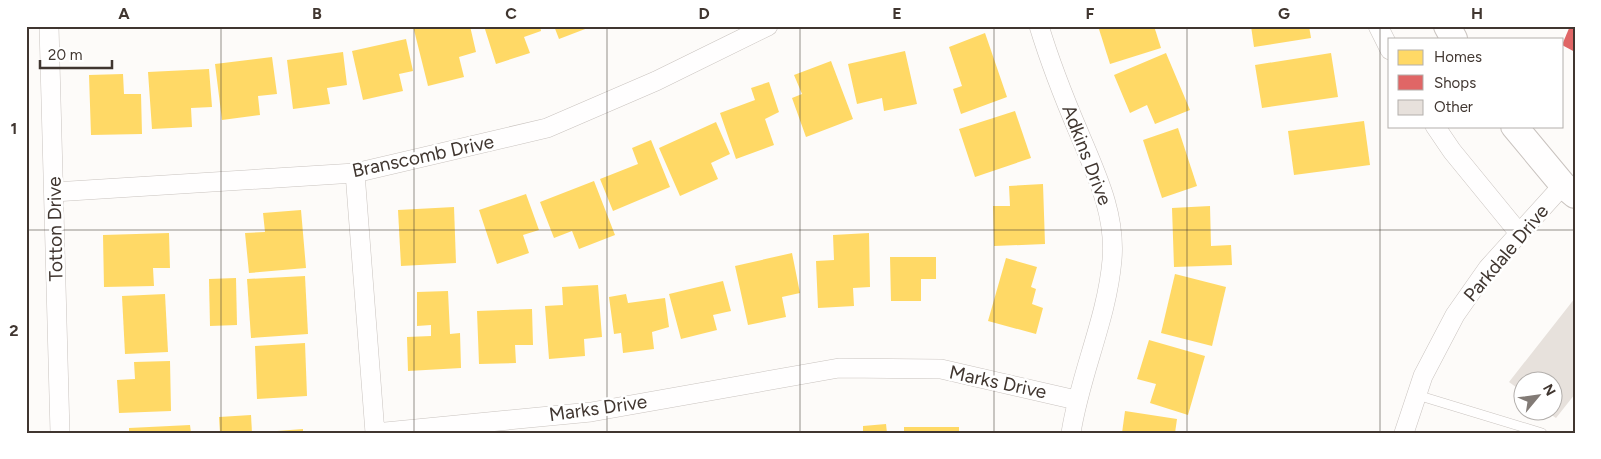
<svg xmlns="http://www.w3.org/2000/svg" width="1601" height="459" viewBox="0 0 1601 459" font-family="Figtree,sans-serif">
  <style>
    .homes { fill: #ffd966 }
    .shops { fill: #e06666 }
    .building { fill: #e7e1dc }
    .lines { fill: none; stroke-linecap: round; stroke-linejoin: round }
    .service-casing { stroke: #c9c3bf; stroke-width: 10 }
    .minor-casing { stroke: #c9c3bf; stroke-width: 20 }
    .secondary-casing { stroke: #c9c3bf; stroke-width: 28 }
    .service { stroke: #fffefe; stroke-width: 9 }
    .minor { stroke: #fffefe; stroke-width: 19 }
    .secondary { stroke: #fffefe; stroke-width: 26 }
    .grid { fill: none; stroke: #403630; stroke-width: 1; stroke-opacity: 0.55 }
    .labels { text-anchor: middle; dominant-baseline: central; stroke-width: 5; stroke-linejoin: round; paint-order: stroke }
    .street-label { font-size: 19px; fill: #403630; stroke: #fff }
    .neatline { fill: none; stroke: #403630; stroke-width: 2 }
    .grid-label { font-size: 16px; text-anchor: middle; font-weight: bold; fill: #403630 }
  </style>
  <rect width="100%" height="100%" fill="#fdfbf9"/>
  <g class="homes">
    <path d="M413 26H470L476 52 459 57 464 77 428 86Z"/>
    <path d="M484 26H540L541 31 524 37 530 53 496 64Z"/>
    <path d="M554 26H593L559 39Z"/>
    <path d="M1098 26H1154L1161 48 1110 64Z"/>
    <path d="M1251 26H1309L1311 38 1254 47Z"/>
    <path d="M985 33 1007 97 961 114 953 89 962 86 949 47Z"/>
    <path d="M406 39 413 71 399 74 403 91 363 100 352 51Z"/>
    <path d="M905 51 917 104 884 111 882 98 857 104 848 64Z"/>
    <path d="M343 52 347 85 327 88 330 104 293 109 287 60Z"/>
    <path d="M1166 53 1190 110 1155 124 1147 105 1130 113 1114 75Z"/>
    <path d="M1331 53 1338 97 1262 108 1255 65Z"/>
    <path d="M272 57 277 94 258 96 260 115 222 120 215 64Z"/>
    <path d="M831 61 853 119 806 137 792 98 802 94 794 75Z"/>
    <path d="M209 69 212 107 191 108 192 127 152 129 148 72Z"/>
    <path d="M123 74 124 94H141L142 134 91 135 89 75Z"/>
    <path d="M769 82 779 112 765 119 774 145 736 159 720 113 755 100 751 88Z"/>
    <path d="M1015 111 1031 158 975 177 959 129Z"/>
    <path d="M1364 121 1370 165 1294 175 1288 131Z"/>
    <path d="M716 122 730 154 711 163 718 179 680 196 659 148Z"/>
    <path d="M1178 128 1197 186 1162 198 1143 140Z"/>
    <path d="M651 140 670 187 613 211 600 179 638 164 632 148Z"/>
    <path d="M594 181 615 235 579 249 572 231 554 238 540 202Z"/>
    <path d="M1043 184 1045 244 994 246 993 206H1010L1009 186Z"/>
    <path d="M526 194 539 230 523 235 529 253 497 264 479 210Z"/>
    <path d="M1210 206 1211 246 1231 245 1232 265 1174 267 1172 208Z"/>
    <path d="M454 207 456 263 401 266 398 210Z"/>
    <path d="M301 210 306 268 249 273 245 233 265 232 263 213Z"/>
    <path d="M169 233 170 268H153L154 286 104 287 103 235Z"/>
    <path d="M869 233 870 287 853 288 854 306 818 308 816 261 834 260 833 235Z"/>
    <path d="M792 253 800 293 782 297 786 317 748 325 735 266Z"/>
    <path d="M890 257H936V279H921V301H891Z"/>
    <path d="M1006 258 1037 267 1031 287 1036 289 1032 304 1043 308 1036 334 988 321Z"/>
    <path d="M1175 274 1226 287 1212 346 1161 333Z"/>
    <path d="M305 276 308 334 251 338 247 279Z"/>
    <path d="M236 278 237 325 210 326 209 279Z"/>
    <path d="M723 281 731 311 713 315 717 330 681 339 669 294Z"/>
    <path d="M598 285 602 337 584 339 585 356 549 359 545 306 563 305 562 287Z"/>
    <path d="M448 291 450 334 460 333 461 368 408 371 407 337 431 336V325L417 326V292Z"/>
    <path d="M165 294 168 352 125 354 122 296Z"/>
    <path d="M626 294 628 303 665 298 669 327 652 332 654 349 623 353 621 333 614 334 609 297Z"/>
    <path d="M532 309 533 345H515L516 363 479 364 477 311Z"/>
    <path d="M1149 340 1205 356 1188 415 1150 403 1156 384 1137 379Z"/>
    <path d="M305 343 307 396 257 399 255 346Z"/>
    <path d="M170 361 171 411 119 413 117 380 135 379 134 362Z"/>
    <path d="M1125 411 1177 419 1175 433H1122Z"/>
    <path d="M251 415 252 433H220L219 417Z"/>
    <path d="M886 424 887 433H863V426Z"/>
    <path d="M190 425 191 433H129V428Z"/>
    <rect x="904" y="427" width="55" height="6"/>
    <path d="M303 429V433H277V431Z"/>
  </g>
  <path class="shops" d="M1570 26H1575V52L1562 45Z"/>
  <path class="building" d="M1575 298V394L1556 418 1547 412H1554V382H1524V393L1509 382Z"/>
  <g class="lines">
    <defs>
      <path id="service" d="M1417 395 1542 433"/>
      <g id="minor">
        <path d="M49 26 60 433"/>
        <path d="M1039 26C1050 62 1064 98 1079 133 1096 174 1116 214 1112 260 1107 319 1080 374 1071 433"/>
        <path d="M1378 26 1390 50"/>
        <path d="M1435 126 1452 151 1519 233"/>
        <path d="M355 173 375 433 591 412 839 368 941 369 1076 400"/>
        <path d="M54 192 355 173 547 128 656 81 768 26"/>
        <path d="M1404 433 1423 376 1455 315 1488 268 1563 185"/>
      </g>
      <g id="secondary">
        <path d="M1447 26 1454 39"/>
        <path d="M1514 126 1563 185 1575 195"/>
      </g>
    </defs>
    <use href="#service" class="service-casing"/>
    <use href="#minor" class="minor-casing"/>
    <use href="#secondary" class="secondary-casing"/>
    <use href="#service" class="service"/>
    <use href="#minor" class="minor"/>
    <use href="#secondary" class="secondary"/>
  </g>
  <path class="grid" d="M221 26V433M414 26V433M607 26V433M800 26V433M994 26V433M1187 26V433M1380 26V433M26 230H1575"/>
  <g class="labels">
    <g class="street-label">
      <text transform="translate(1087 155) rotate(69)">Adkins Drive</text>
      <text transform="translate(423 156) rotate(-12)">Branscomb Drive</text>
      <text transform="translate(55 229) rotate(-91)">Totton Drive</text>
      <text transform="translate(1506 253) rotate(-50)">Parkdale Drive</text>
      <text transform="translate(998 382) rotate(12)">Marks Drive</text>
      <text transform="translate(598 408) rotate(-8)">Marks Drive</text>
    </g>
  </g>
  <rect width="1601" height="459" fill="none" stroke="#ffffff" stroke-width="55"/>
  <rect x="1388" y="38" width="175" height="90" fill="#ffffff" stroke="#b3afac"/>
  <rect x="1398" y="50" width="25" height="15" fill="#ffd966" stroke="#b3afac"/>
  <text x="1434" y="62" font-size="15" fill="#403630">Homes</text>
  <rect x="1398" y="75" width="25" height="15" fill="#e06666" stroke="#b3afac"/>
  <text x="1434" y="88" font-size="15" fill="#403630">Shops</text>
  <rect x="1398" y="100" width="25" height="15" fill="#e7e1dc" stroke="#b3afac"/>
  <text x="1434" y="112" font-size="15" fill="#403630">Other</text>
  <g transform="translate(1538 396) rotate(61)"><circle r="24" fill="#ffffff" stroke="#b3afac"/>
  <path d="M0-4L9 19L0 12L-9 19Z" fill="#827b76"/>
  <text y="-8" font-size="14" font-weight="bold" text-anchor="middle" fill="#403630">N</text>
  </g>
  <path d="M40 60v8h72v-8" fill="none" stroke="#403630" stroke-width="2.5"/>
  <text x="48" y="60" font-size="15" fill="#403630" stroke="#ffffff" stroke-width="4" paint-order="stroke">20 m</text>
  <rect x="28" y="28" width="1546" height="404" class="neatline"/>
  <g class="grid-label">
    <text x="124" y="19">A</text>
    <text x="317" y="19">B</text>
    <text x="511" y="19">C</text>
    <text x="704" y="19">D</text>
    <text x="897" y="19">E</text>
    <text x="1090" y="19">F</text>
    <text x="1284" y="19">G</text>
    <text x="1477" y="19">H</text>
    <text x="14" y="134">1</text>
    <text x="14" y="336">2</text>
  </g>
</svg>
